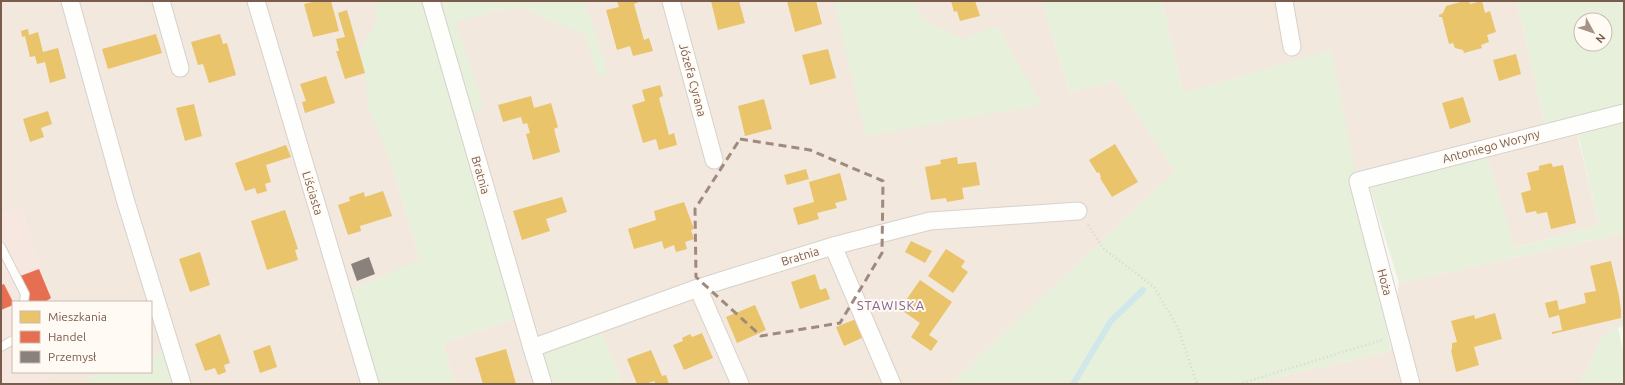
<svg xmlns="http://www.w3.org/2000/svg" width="1625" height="385" viewBox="0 0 1625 385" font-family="Ubuntu,sans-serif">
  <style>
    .residential { fill: #f2e8de }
    .commercial { fill: #f6e8e1 }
    .green { fill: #e7f0db; fill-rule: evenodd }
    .homes { fill: #e9c46a }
    .shops { fill: #e76f51 }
    .industry { fill: #8a817c }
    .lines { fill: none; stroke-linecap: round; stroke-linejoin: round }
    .stream { stroke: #d0e8ea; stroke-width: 6 }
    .lane-casing { stroke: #d7d1cb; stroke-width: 10 }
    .street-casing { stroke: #d7d1cb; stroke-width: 19 }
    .path { stroke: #dcd5d0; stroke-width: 2.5; stroke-dasharray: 1 3; stroke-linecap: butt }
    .lane { stroke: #fefefd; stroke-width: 8 }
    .street { stroke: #fefefd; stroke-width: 17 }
    .marked { fill: none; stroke: #9f8a7d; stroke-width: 3; stroke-dasharray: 8 5; stroke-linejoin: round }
    .labels { text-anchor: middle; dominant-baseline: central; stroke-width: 4; stroke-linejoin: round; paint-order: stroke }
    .street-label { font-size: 12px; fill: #7a5c4d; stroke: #fffaf3 }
    .neighbourhood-label { font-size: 13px; letter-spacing: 1px; fill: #846695; stroke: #fffaf3 }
  </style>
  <rect width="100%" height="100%" fill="#f9f5f0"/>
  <g class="residential">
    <path d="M1 1H1042L1069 92 1115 81 1176 171 951 384H622L601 331 540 350 477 131 391 162 420 260 378 384H188L164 352 151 357V302H50L21 207 1 215Z"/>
    <path d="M1162 1H1517L1545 125 1573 117 1599 225 1514 248 1487 157 1358 190 1331 51 1183 93Z"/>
    <path d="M1624 233V321L1601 338 1580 384H1250L1391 351 1399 283Z"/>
    <path d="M514 319 537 384H454L443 343Z"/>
    <path d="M59 372H105L89 377 91 384H32Z"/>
  </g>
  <path class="commercial" d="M21 207 50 302H13V372H59L32 384H1V215Z"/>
  <g class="green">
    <path d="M376 1H421L463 136 514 319 443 343 454 384H378L347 291 420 260 391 162 368 106 365 73 359 52 376 24Z"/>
    <path d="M453 1H585L608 73 598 77 585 34 545 19 524 7 493 12 455 21 484 107 471 116 440 3Z"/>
    <path d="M834 1H916L922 20 963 39 997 26 1042 105 866 136Z"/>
    <path d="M1042 1H1162L1183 93 1331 50 1391 351 1250 384H951L1175 171 1115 81 1069 92Z"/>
    <path d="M1517 1H1624V106L1545 125ZM1581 20H1605V44H1581Z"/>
    <path d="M1624 123V233L1399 283 1370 188 1487 157 1515 248 1599 225 1578 134Z"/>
    <path d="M1624 321V326L1618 328 1624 355V384H1580L1601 338Z"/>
    <path d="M601 331 622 384H554L540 350Z"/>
    <path d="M164 352 174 384H91L89 377 105 372H151V357Z"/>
  </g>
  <g class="homes">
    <path d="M316 1H331L339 31 313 37 304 4Z"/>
    <path d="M617 1H639V2L634 4 644 40 649 38 653 51 633 56 630 46 617 50 606 10 619 7Z"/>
    <path d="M711 1H739L745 23 718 30Z"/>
    <path d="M787 1H816L822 24 795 32Z"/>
    <path d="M951 1H975L980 16 960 21 957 11 954 12Z"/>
    <path d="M1464 1H1469L1470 4 1482 1 1485 13 1490 11 1496 32 1487 35 1489 42 1481 45 1482 48 1464 53 1463 50 1455 48 1453 43 1449 44 1442 17H1439V15L1443 13 1446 6Z"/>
    <path d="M347 10 365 73 345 79 336 51H339L336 39 345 37 338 13Z"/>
    <path d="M28 29 29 35 38 32 43 52 58 48 66 78 50 83 45 62 37 64 35 56 30 57 25 36 22 37 21 31Z"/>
    <path d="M156 34 162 53 108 69 102 49Z"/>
    <path d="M220 34 223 44 227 43 236 75 209 83 203 64 198 65 191 42Z"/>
    <path d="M828 49 836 78 810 85 802 55Z"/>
    <path d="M1516 54 1521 74 1499 81 1493 60Z"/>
    <path d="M326 76 335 103 305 113 302 102 306 101 300 84Z"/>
    <path d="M660 85 663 96 659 98 664 116 669 135 674 133 677 145 659 150 656 139 643 143 632 105 645 101 642 90Z"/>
    <path d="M531 96 534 108 551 103 558 127 554 129 560 152 533 160 526 134 530 133 527 123 523 124 521 117 503 122 498 105Z"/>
    <path d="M1463 97 1471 122 1450 129 1442 103Z"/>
    <path d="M764 99 772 129 745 136 738 106Z"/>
    <path d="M194 104 202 136 185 141 176 108Z"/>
    <path d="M48 111 52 124 41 128 44 137 30 142 23 119Z"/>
    <path d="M1115 144 1138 182 1112 197 1100 178 1101 177 1099 172 1097 173 1089 160Z"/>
    <path d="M286 145 291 157 266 165 271 182 265 184 267 191 257 194 255 188 245 191 235 163Z"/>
    <path d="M957 157 958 164 976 162 980 185 962 188 964 199 947 202 946 198 931 200 925 167 941 164 940 160Z"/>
    <path d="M1551 163 1553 167 1563 165 1576 223 1551 229 1547 212 1537 214 1536 211 1526 213 1521 193 1531 190 1527 173 1539 170V166Z"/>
    <path d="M806 169 809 179 787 185 784 175Z"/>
    <path d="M840 173 847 200 835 203 837 208 817 213 819 219 798 225 793 208 814 202 809 182Z"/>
    <path d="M383 191 392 216 360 226 361 231 348 235 338 205 350 201 349 197 364 192 365 197Z"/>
    <path d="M562 197 567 212 546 219 550 231 522 240 513 211Z"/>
    <path d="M684 202 694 229 691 230 694 239 685 242 687 249 676 252 674 245 664 249 662 241 634 249 628 229 656 220 654 211Z"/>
    <path d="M285 210 298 249 295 250 298 260 267 270 251 221Z"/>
    <path d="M911 241 932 251 925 263 905 252Z"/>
    <path d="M946 249 965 261 961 267 968 272 953 293 928 276Z"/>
    <path d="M200 252 210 285 190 292 179 259Z"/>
    <path d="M1611 261 1619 296 1621 311V318L1552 334V332L1562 330 1559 315 1549 318 1545 303 1557 300 1559 310 1586 303 1584 293 1596 291 1590 266Z"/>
    <path d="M815 274 820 290 826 288 830 299 800 309 791 282Z"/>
    <path d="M920 280 952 302 929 335 938 341 931 351 911 337 920 323 900 309Z"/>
    <path d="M755 305 766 330 737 343 726 317Z"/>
    <path d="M1495 313 1502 339 1474 347 1479 365 1456 372 1451 350H1452V343L1457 342 1451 321 1474 315 1475 319Z"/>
    <path d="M856 319 864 337 844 346 836 327Z"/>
    <path d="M702 333 713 358 684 370 673 345 683 341 682 338 690 334 692 337Z"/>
    <path d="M220 334 230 363 224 365 226 372 218 375 215 368 205 371 195 344Z"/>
    <path d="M270 345 277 367 260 373 253 351Z"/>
    <path d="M506 349 516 384H483L475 358Z"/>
    <path d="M651 350 662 376 666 375 669 384H656L654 381 645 384H637L627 359Z"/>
  </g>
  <g class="shops">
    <path d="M39 269 51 298 45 302H26L15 278Z"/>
    <path d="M4 284 13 302V305L1 310V285Z"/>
  </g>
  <path class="industry" d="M369 257 375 274 357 281 351 264Z"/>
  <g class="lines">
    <path class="stream" d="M1073 384 1111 321 1143 290"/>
    <defs>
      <g id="lane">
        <path d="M1 247 25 294 24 302"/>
        <path d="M1 347 13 340"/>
      </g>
      <g id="street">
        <path d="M70 1 125 199 182 384"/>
        <path d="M161 1 180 68"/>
        <path d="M256 1 370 384"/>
        <path d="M431 1 532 348 543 384"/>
        <path d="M671 1 714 160"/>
        <path d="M1284 1 1292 47"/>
        <path d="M833 246 892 384"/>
        <path d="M698 288 740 384"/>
        <path d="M532 348 698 288 833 246 930 221 1078 211"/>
        <path d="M1411 384 1358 181 1624 113"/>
      </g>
    </defs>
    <use href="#lane" class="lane-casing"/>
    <use href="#street" class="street-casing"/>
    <g class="path">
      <path d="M1088 225 1104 249 1154 287 1178 328 1197 384"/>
      <path d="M1239 384 1382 340"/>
    </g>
    <use href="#lane" class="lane"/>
    <use href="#street" class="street"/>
  </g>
  <path class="marked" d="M740 139 810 150 883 181 882 253 840 323 761 336 696 277 695 209Z"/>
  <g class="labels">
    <g class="street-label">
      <text transform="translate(693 80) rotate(75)">Józefa Cyrana</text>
      <text transform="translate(1491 146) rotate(-15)">Antoniego Woryny</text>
      <text transform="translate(481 175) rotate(74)">Bratnia</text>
      <text transform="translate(313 193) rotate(73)">Liściasta</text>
      <text transform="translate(800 256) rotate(-17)">Bratnia</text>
      <text transform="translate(1385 282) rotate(75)">Hoża</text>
    </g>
    <g class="neighbourhood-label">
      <text x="891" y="305">STAWISKA</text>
    </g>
  </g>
  <rect width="1625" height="385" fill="none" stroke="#7a5c4d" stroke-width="4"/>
  <rect x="12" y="301" width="140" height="72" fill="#fffaf3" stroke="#cabbb1"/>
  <rect x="20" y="311" width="20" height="12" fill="#e9c46a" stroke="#cabbb1"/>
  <text x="48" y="321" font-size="12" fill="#7a5c4d">Mieszkania</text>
  <rect x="20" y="331" width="20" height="12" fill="#e76f51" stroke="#cabbb1"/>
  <text x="48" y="341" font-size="12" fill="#7a5c4d">Handel</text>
  <rect x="20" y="351" width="20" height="12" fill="#8a817c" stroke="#cabbb1"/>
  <text x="48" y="361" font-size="12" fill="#7a5c4d">Przemysł</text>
  <g transform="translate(1593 32) rotate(130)"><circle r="19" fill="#fffaf3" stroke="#cabbb1"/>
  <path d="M0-3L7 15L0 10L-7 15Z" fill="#a69286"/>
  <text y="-6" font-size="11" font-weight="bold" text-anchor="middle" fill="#7a5c4d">N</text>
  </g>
</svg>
